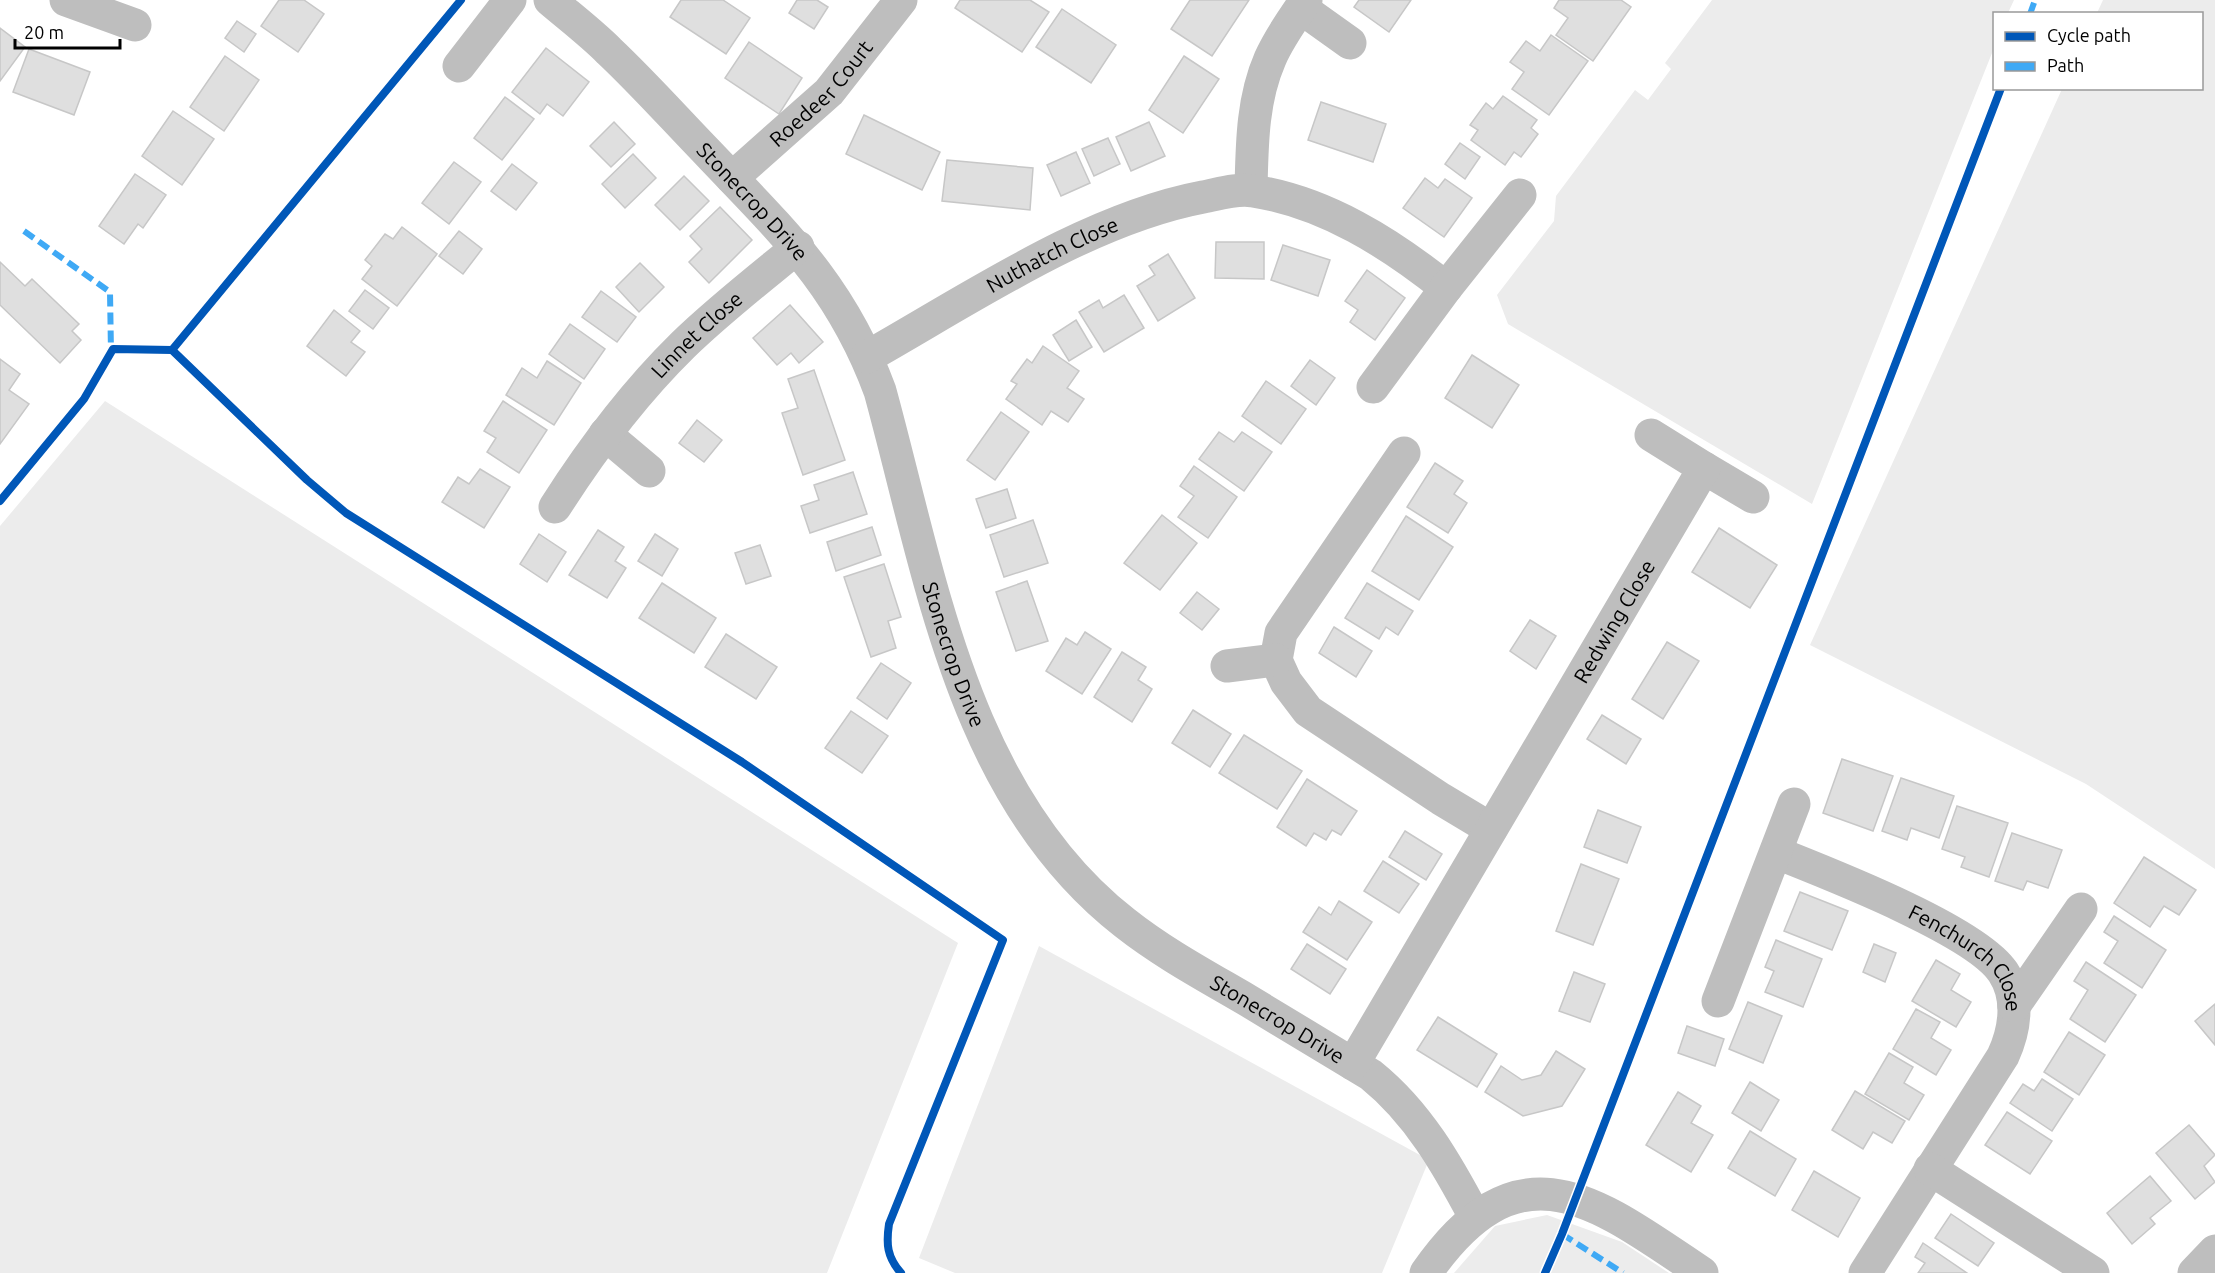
<svg xmlns="http://www.w3.org/2000/svg" width="2215" height="1273" viewBox="0 0 2215 1273" font-family="Ubuntu,sans-serif">
  <style>
    .green { fill: #ececec }
    .building { fill: #dfdfdf; stroke: #c7c7c7; stroke-width: 1.5 }
    .lines { fill: none; stroke-linecap: round; stroke-linejoin: round }
    .minor { stroke: #bebebe; stroke-width: 33 }
    .quiet { stroke: #3fa9f5; stroke-width: 6; stroke-dasharray: 12 6; stroke-linecap: butt }
    .cycleway-casing { stroke: #fff; stroke-width: 11 }
    .cycleway { stroke: #0057b8; stroke-width: 8 }
    .labels { text-anchor: middle; dominant-baseline: central; stroke-width: 6; stroke-linejoin: round; paint-order: stroke }
    .street-label { font-size: 21px; fill: #000; stroke: #fff }
  </style>
  <rect width="100%" height="100%" fill="#fff"/>
  <g class="green">
    <path d="M1712 0H2014L2008 13 1994 14V48L1812 504 1508 324 1497 295 1554 221 1556 196 1635 90 1648 100 1671 69 1665 63Z"/>
    <path d="M2103 0H2215V869L2086 784 1810 645 2062 89 2202 88V14L2097 13Z"/>
    <path d="M105 401 958 943 827 1273H0V526Z"/>
    <path d="M1039 946 1429 1160 1382 1273H955L919 1258Z"/>
    <path d="M1547 1215 1622 1242 1669 1273H1454L1495 1226Z"/>
  </g>
  <g class="building">
    <path d="M279 0H304L324 14 298 52 261 26Z"/>
    <path d="M681 0H723L750 18 726 54 670 17Z"/>
    <path d="M797 0H817L828 7 814 29 789 13Z"/>
    <path d="M960 0H1030L1049 12 1022 52 955 8Z"/>
    <path d="M1190 0H1249L1212 56 1171 29Z"/>
    <path d="M1359 0H1411L1389 32 1354 7Z"/>
    <path d="M1559 0H1621L1631 7 1593 61 1556 35 1568 18 1554 8Z"/>
    <path d="M1062 9 1116 45 1091 83 1036 47Z"/>
    <path d="M237 21 256 34 244 52 225 38Z"/>
    <path d="M0 28 25 47 0 81Z"/>
    <path d="M1551 35 1588 61 1549 115 1512 89 1524 72 1510 62 1526 41 1540 51Z"/>
    <path d="M749 42 802 78 779 114 725 78Z"/>
    <path d="M546 48 589 82 563 116 547 104 540 114 512 92Z"/>
    <path d="M29 49 90 72 74 115 13 92Z"/>
    <path d="M225 56 259 80 224 131 190 107Z"/>
    <path d="M1184 56 1219 79 1183 133 1149 110Z"/>
    <path d="M1503 96 1537 120 1531 128 1538 134 1521 157 1514 152 1505 165 1471 140 1478 130 1470 125 1486 103 1493 109Z"/>
    <path d="M505 97 534 119 502 160 474 138Z"/>
    <path d="M1321 102 1386 124 1373 162 1308 140Z"/>
    <path d="M173 111 214 139 182 185 142 156Z"/>
    <path d="M864 115 940 152 922 190 846 154Z"/>
    <path d="M614 122 635 144 611 167 590 146Z"/>
    <path d="M1149 122 1165 156 1131 171 1116 137Z"/>
    <path d="M1108 138 1120 164 1094 176 1082 149Z"/>
    <path d="M1460 143 1480 157 1465 179 1445 164Z"/>
    <path d="M1076 152 1090 183 1061 196 1047 165Z"/>
    <path d="M633 154 656 178 625 208 602 184Z"/>
    <path d="M947 160 1033 168 1030 210 942 201Z"/>
    <path d="M454 162 481 182 449 224 422 203Z"/>
    <path d="M512 164 537 183 516 210 491 191Z"/>
    <path d="M135 174 166 195 143 228 138 224 124 244 99 226Z"/>
    <path d="M684 176 709 201 680 230 655 205Z"/>
    <path d="M1425 178 1438 188 1445 179 1472 198 1444 237 1403 208Z"/>
    <path d="M720 207 752 240 709 283 689 262 702 249 690 236Z"/>
    <path d="M402 227 437 254 397 306 362 279 372 266 365 260 385 234 393 239Z"/>
    <path d="M459 231 482 249 463 274 439 256Z"/>
    <path d="M1216 242H1264V279L1215 278Z"/>
    <path d="M1283 245 1330 260 1318 296 1271 280Z"/>
    <path d="M1168 254 1195 298 1158 321 1137 286 1155 275 1149 266Z"/>
    <path d="M0 262 25 286 32 279 79 324 72 331 81 340 60 363 0 305Z"/>
    <path d="M640 263 664 287 639 312 616 287Z"/>
    <path d="M1367 270 1405 298 1375 340 1350 322 1358 310 1345 301Z"/>
    <path d="M365 290 389 308 373 329 349 311Z"/>
    <path d="M601 291 636 317 617 342 582 317Z"/>
    <path d="M1124 295 1144 328 1104 352 1079 312 1099 300 1103 308Z"/>
    <path d="M790 305 823 342 799 363 791 353 777 365 753 338Z"/>
    <path d="M334 310 360 331 351 342 365 352 346 376 307 346Z"/>
    <path d="M1076 320 1092 347 1069 361 1053 335Z"/>
    <path d="M570 324 605 349 584 379 549 354Z"/>
    <path d="M1043 346 1079 371 1067 388 1084 399 1068 422 1051 411 1042 425 1006 399 1017 384 1011 381 1027 359 1032 363Z"/>
    <path d="M1472 355 1519 385 1492 428 1445 398Z"/>
    <path d="M0 359 20 374 9 390 29 404 0 444Z"/>
    <path d="M1310 360 1335 378 1316 405 1291 386Z"/>
    <path d="M547 361 581 383 554 425 506 395 522 368 537 378Z"/>
    <path d="M814 370 845 460 803 475 782 413 798 408 788 379Z"/>
    <path d="M1266 381 1306 409 1281 444 1242 416Z"/>
    <path d="M503 401 547 430 519 473 487 452 496 438 484 431Z"/>
    <path d="M1001 412 1029 432 995 480 967 460Z"/>
    <path d="M697 420 722 440 704 462 679 443Z"/>
    <path d="M1219 432 1234 442 1242 432 1272 452 1244 491 1199 459Z"/>
    <path d="M1435 463 1463 481 1454 494 1467 503 1448 533 1407 507Z"/>
    <path d="M1194 466 1237 497 1208 538 1178 517 1194 496 1180 486Z"/>
    <path d="M480 469 510 487 484 528 442 502 458 477 469 484Z"/>
    <path d="M853 472 867 514 810 533 801 506 819 500 814 485Z"/>
    <path d="M1007 489 1016 518 986 528 976 499Z"/>
    <path d="M1162 515 1197 543 1160 590 1124 563Z"/>
    <path d="M1406 516 1453 547 1419 600 1372 571Z"/>
    <path d="M1033 520 1048 563 1004 577 990 535Z"/>
    <path d="M872 527 881 555 836 571 827 542Z"/>
    <path d="M1719 528 1777 565 1750 608 1692 572Z"/>
    <path d="M598 530 624 547 615 561 626 568 607 598 569 575Z"/>
    <path d="M539 534 566 552 547 582 520 564Z"/>
    <path d="M655 534 678 549 662 576 638 561Z"/>
    <path d="M760 545 771 576 746 584 735 553Z"/>
    <path d="M884 564 901 617 888 621 896 648 871 657 844 577Z"/>
    <path d="M1027 581 1048 641 1016 651 996 592Z"/>
    <path d="M662 583 716 618 694 653 639 618Z"/>
    <path d="M1367 583 1413 611 1398 635 1386 627 1379 639 1345 618Z"/>
    <path d="M1197 592 1219 609 1202 630 1180 613Z"/>
    <path d="M1530 620 1556 636 1536 669 1510 651Z"/>
    <path d="M1334 627 1372 651 1356 677 1319 653Z"/>
    <path d="M1085 632 1111 649 1082 694 1046 671 1066 638 1077 645Z"/>
    <path d="M726 634 777 667 756 699 705 667Z"/>
    <path d="M1667 642 1699 661 1663 719 1632 699Z"/>
    <path d="M1122 652 1146 667 1138 680 1152 689 1132 722 1094 697Z"/>
    <path d="M881 663 911 683 887 719 857 698Z"/>
    <path d="M1193 710 1231 734 1210 767 1172 743Z"/>
    <path d="M851 711 888 736 862 773 825 748Z"/>
    <path d="M1602 715 1641 739 1626 764 1587 739Z"/>
    <path d="M1244 735 1302 771 1277 809 1219 773Z"/>
    <path d="M1842 759 1893 776 1873 831 1823 813Z"/>
    <path d="M1901 778 1954 796 1939 838 1911 828 1907 840 1882 831Z"/>
    <path d="M1307 779 1357 811 1341 835 1332 830 1326 840 1314 833 1306 846 1277 827Z"/>
    <path d="M1957 806 2008 823 1989 877 1961 867 1965 857 1942 849Z"/>
    <path d="M1598 810 1641 827 1627 863 1584 847Z"/>
    <path d="M1405 831 1442 854 1426 880 1389 857Z"/>
    <path d="M2012 833 2062 850 2048 888 2027 881 2023 890 1995 881Z"/>
    <path d="M2144 857 2196 890 2179 915 2164 906 2150 927 2114 903Z"/>
    <path d="M1383 861 1419 884 1399 913 1364 891Z"/>
    <path d="M1581 864 1619 879 1593 945 1556 931Z"/>
    <path d="M1800 892 1848 911 1832 950 1784 931Z"/>
    <path d="M1339 901 1372 922 1347 960 1303 932 1319 907 1331 915Z"/>
    <path d="M2114 916 2166 950 2142 988 2104 963 2118 941 2104 932Z"/>
    <path d="M1776 940 1822 959 1803 1007 1765 992 1774 971 1765 967Z"/>
    <path d="M1307 944 1346 969 1330 994 1291 969Z"/>
    <path d="M1874 944 1896 953 1885 982 1863 972Z"/>
    <path d="M1936 960 1960 974 1951 990 1971 1002 1956 1027 1912 1001Z"/>
    <path d="M2086 962 2136 995 2105 1042 2070 1019 2088 990 2074 981Z"/>
    <path d="M1574 972 1605 984 1590 1022 1559 1011Z"/>
    <path d="M1748 1002 1782 1016 1763 1063 1729 1049Z"/>
    <path d="M2215 1004V1045L2195 1021Z"/>
    <path d="M1916 1009 1940 1022 1931 1038 1951 1050 1936 1075 1893 1049Z"/>
    <path d="M1438 1017 1497 1054 1477 1087 1417 1050Z"/>
    <path d="M1687 1026 1724 1039 1715 1066 1678 1053Z"/>
    <path d="M2069 1032 2105 1055 2079 1095 2044 1072Z"/>
    <path d="M1556 1051 1585 1069 1562 1106 1523 1116 1485 1092 1501 1066 1522 1080 1541 1075Z"/>
    <path d="M1889 1053 1913 1067 1904 1083 1924 1095 1909 1120 1865 1094Z"/>
    <path d="M2042 1079 2073 1099 2052 1131 2010 1103 2023 1084 2034 1091Z"/>
    <path d="M1750 1082 1779 1100 1761 1131 1732 1113Z"/>
    <path d="M1855 1091 1905 1121 1892 1143 1873 1132 1863 1149 1832 1130Z"/>
    <path d="M1678 1092 1701 1106 1691 1123 1713 1135 1691 1172 1646 1145Z"/>
    <path d="M2007 1112 2052 1141 2030 1174 1985 1145Z"/>
    <path d="M2189 1125 2215 1155 2204 1166 2215 1182 2195 1199 2156 1153Z"/>
    <path d="M1750 1131 1796 1159 1775 1196 1728 1168Z"/>
    <path d="M1814 1171 1860 1198 1838 1237 1792 1210Z"/>
    <path d="M2150 1176 2171 1201 2150 1218 2155 1224 2132 1244 2107 1213Z"/>
    <path d="M1951 1214 1994 1243 1978 1266 1935 1238Z"/>
    <path d="M1923 1243 1967 1273H1918L1925 1263 1915 1257Z"/>
  </g>
  <g class="lines">
    <g class="minor">
      <path d="M66 0 135 25"/>
      <path id="s1" d="M550 0C570 17 591 33 609 51 643 83 675 119 708 153 783 232 841 285 880 391 931 577 963 797 1125 923 1163 953 1206 976 1247 1000 1289 1025 1330 1050 1371 1075 1418 1113 1447 1164 1475 1217"/>
      <path d="M1301 8 1350 43"/>
      <path d="M459 66 510 0"/>
      <path id="s2" d="M732 178 829 92 901 0"/>
      <path d="M1251 190C1252 146 1252 100 1270 59 1279 38 1293 19 1306 0"/>
      <path id="s3" d="M867 357C970 299 1087 219 1203 197 1219 194 1237 188 1253 191 1325 202 1390 243 1446 288"/>
      <path d="M1373 387 1446 288 1520 195"/>
      <path d="M605 434 649 471"/>
      <path d="M1404 453 1281 633 1276 660 1286 682 1308 711 1441 799 1491 829"/>
      <path d="M1704 468 1753 497"/>
      <path id="s4" d="M555 507C592 449 634 393 683 345 719 310 759 279 798 247"/>
      <path d="M1227 666 1276 660"/>
      <path id="s5" d="M1777 853C1827 873 1975 930 2003 972 2020 998 2015 1030 2003 1056L1865 1273"/>
      <path d="M1718 1001 1794 804"/>
      <path d="M2014 1006 2081 909"/>
      <path id="s6" d="M1353 1064 1704 468 1651 435"/>
      <path d="M1930 1169 2093 1273"/>
      <path d="M1426 1273C1520 1138 1596 1202 1702 1273"/>
      <path d="M2194 1273 2215 1251"/>
    </g>
    <g class="quiet">
      <path d="M2030 14 2035 0"/>
      <path d="M24 231 110 292 111 352"/>
      <path d="M1562 1234 1623 1273"/>
    </g>
    <defs>
      <g id="cycleway">
        <path d="M172 350 307 480 346 513 742 762 1003 940 889 1224C886 1244 887 1257 901 1273"/>
        <path d="M0 501 84 399 113 349 172 350 461 0"/>
        <path d="M1545 1273 1562 1234 2001 88"/>
      </g>
    </defs>
    <use href="#cycleway" class="cycleway-casing"/>
    <use href="#cycleway" class="cycleway"/>
  </g>
  <g class="labels">
    <g class="street-label">
      <text stroke="none"><textPath href="#s2" startOffset="123">Roedeer Court</textPath></text>
      <text stroke="none"><textPath href="#s1" startOffset="286">Stonecrop Drive</textPath></text>
      <text stroke="none"><textPath href="#s3" startOffset="212">Nuthatch Close</textPath></text>
      <text stroke="none"><textPath href="#s4" startOffset="224">Linnet Close</textPath></text>
      <text stroke="none"><textPath href="#s6" startOffset="514">Redwing Close</textPath></text>
      <text stroke="none"><textPath href="#s1" startOffset="790">Stonecrop Drive</textPath></text>
      <text stroke="none"><textPath href="#s5" startOffset="222">Fenchurch Close</textPath></text>
      <text stroke="none"><textPath href="#s1" startOffset="1294">Stonecrop Drive</textPath></text>
    </g>
  </g>
  <rect x="1993" y="12" width="210" height="78" fill="#ffffff" stroke="#999999" stroke-width="1.5"/>
  <rect x="2005" y="32" width="30" height="9" fill="#0057b8" stroke="#999999" stroke-width="1.5"/>
  <text x="2047" y="42" font-size="18" fill="#000000">Cycle path</text>
  <rect x="2005" y="62" width="30" height="9" fill="#3fa9f5" stroke="#999999" stroke-width="1.5"/>
  <text x="2047" y="72" font-size="18" fill="#000000">Path</text>
  <path d="M15 39v9h105v-9" fill="none" stroke="#000000" stroke-width="3"/>
  <text x="24" y="39" font-size="18" fill="#000000" stroke="#ffffff" stroke-width="4.5" paint-order="stroke">20 m</text>
</svg>
